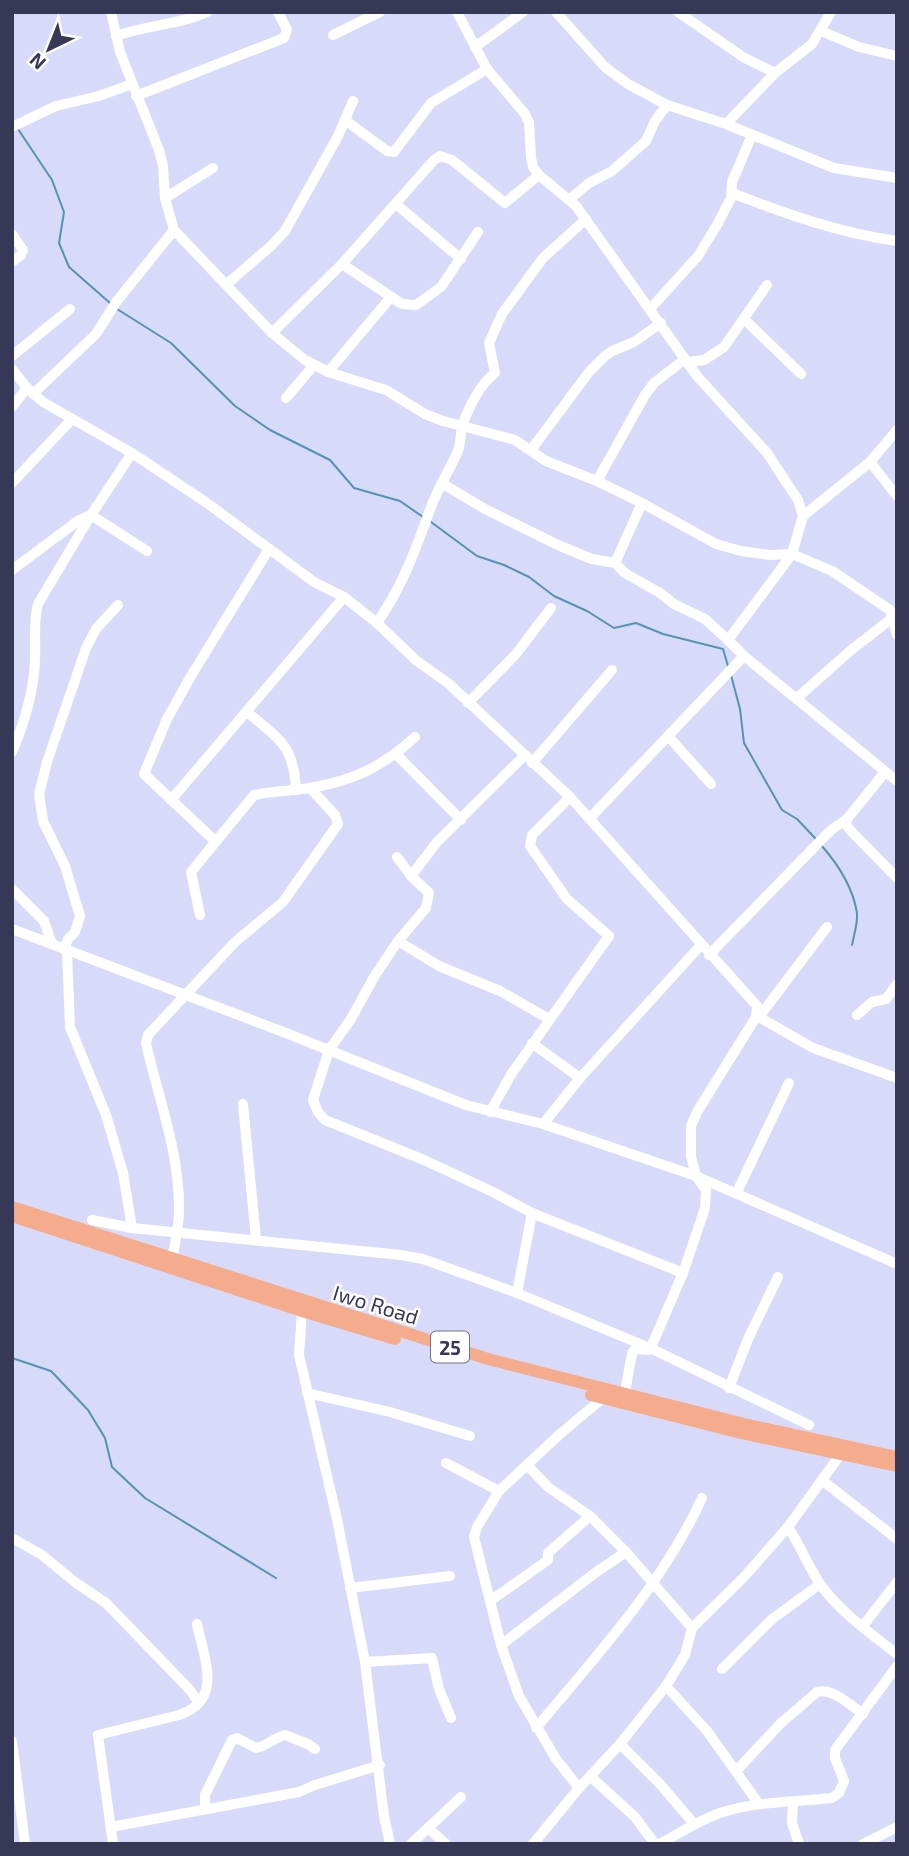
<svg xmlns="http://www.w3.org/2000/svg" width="909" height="1856" viewBox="0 0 909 1856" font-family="'Exo 2',sans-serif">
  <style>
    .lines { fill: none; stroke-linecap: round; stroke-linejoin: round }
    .stream { stroke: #5493b1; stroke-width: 2 }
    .minor { stroke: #fff; stroke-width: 10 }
    .major { stroke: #f5ac8c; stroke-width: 12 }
    .labels { text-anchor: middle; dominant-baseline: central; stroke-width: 5; stroke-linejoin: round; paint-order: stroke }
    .shield { fill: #fefefe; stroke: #737388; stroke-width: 2 }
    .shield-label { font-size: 19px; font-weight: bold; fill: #373856 }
    .street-label { font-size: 21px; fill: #373856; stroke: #fefefe }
  </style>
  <rect width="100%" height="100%" fill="#d8daf9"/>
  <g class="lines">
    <g class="stream">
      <path d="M18 129 52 180 64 212 59 243 69 267 110 303"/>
      <path d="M117 309 171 343 235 406 270 430 330 460 354 488 400 501 423 517"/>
      <path d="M431 522 477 556 504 565 529 577 554 596 587 611 614 628 636 623 663 634 723 649 728 666"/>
      <path d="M731 675 740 709 744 743 782 810 797 819 815 838"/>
      <path d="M821 845C837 863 853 888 857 913 858 922 854 935 852 945"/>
      <path d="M12 1358 51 1371 88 1410 105 1438 112 1467 145 1498 276 1578"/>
    </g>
    <g class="minor">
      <path d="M111 12 120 52 159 150 163 166 165 198 174 230 272 333 305 360 328 372 386 390 425 414 443 421 515 440 546 461 597 481 642 503 716 544 741 551 770 555 792 554 832 571 890 610 897 635"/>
      <path d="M457 12 487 69 525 114 529 123 531 158 533 167 539 175 576 206 697 376 767 453 798 500 803 516 792 554 728 640 744 656 590 818"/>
      <path d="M556 12 605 67 628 84 667 105 726 124 834 168 897 178"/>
      <path d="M678 12 743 57 775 73"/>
      <path d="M821 31 859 47 897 56"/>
      <path d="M333 35 380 12"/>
      <path d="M116 36C146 25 179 25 207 12"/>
      <path d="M475 47 523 12"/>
      <path d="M136 96 284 38 287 30 278 12"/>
      <path d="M345 120 387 151 394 152 431 103 487 69"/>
      <path d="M726 124 775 73 812 44 831 12"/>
      <path d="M12 127 56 106 99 96 132 84"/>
      <path d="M732 193C786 214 839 233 897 241"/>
      <path d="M165 198 213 168"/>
      <path d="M570 199 589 183 612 171 646 141 655 121 667 105"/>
      <path d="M397 205 461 259"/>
      <path d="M12 234 23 250 21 255 12 262"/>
      <path d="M342 264 402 304 416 305 441 287 478 232"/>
      <path d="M227 284 272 245 285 231 338 136 353 101"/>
      <path d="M650 309 698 256 717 225 731 198 732 182 752 135"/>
      <path d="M744 319 801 374"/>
      <path d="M272 333 342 264 434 160 440 156 452 160 505 203 539 175"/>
      <path d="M12 356 70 309"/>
      <path d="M687 362 704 360 724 347 767 285"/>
      <path d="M12 369 27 388 43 402 132 453 207 503 314 582 344 597 377 623 417 661 448 683 570 797 757 1006 756 1017 697 1112 691 1126V1156L696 1176 706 1190 705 1208 683 1273 652 1345 648 1350 635 1349 632 1353 625 1392"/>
      <path d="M328 372 391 297"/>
      <path d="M33 394 96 334 117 301 174 230"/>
      <path d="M286 398 314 365"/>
      <path d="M12 407 27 388"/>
      <path d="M531 450 589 372 605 356 612 351 634 342 661 323"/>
      <path d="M870 462 897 496"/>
      <path d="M597 481 645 395 654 383 685 359"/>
      <path d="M12 483 72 419"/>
      <path d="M443 484 485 509 560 546 592 559 615 563 625 573 660 593 674 604 705 619 728 640"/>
      <path d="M803 516 870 462 897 430"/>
      <path d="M615 563 642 503"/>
      <path d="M12 570 79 520 91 515 147 551"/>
      <path d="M377 623C404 583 415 551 431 507 438 488 449 471 457 453 461 445 460 436 462 427 467 410 480 384 495 373L489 343 502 314 543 258 586 219"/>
      <path d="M744 656 897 781"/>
      <path d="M797 698 850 651 891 619"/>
      <path d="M468 703 516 654 551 608"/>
      <path d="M247 712C279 739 294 745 296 790"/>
      <path d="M668 736 711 784"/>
      <path d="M12 752C24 724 34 690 35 659 36 640 33 622 38 604L91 515 132 453"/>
      <path d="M396 754 461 820"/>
      <path d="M532 763 612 670"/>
      <path d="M171 800 344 597"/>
      <path d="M847 819 846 824 850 830 897 878"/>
      <path d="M215 841 144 774 167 719 191 676 269 549"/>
      <path d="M397 857 411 876 429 893 426 908 398 941 374 977 351 1019 329 1050 313 1100 318 1112 325 1120 424 1160 493 1192 532 1213 683 1273"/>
      <path d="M411 876 437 842 525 755"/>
      <path d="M12 889 44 921 52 944"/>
      <path d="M200 915 191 872 254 795C272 791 291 791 309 788 353 781 382 767 415 737"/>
      <path d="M12 929 286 1033 466 1105 543 1124 696 1176 897 1264"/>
      <path d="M398 941 439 966 500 991 549 1019"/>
      <path d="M64 949 68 939 75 932 80 916 65 866 43 821 39 794 47 762 86 648 96 629 118 605"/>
      <path d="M67 951 70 1027 106 1115 123 1173 132 1228"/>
      <path d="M709 955 831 830 847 819 885 772"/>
      <path d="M758 1012 759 1017 813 1048 897 1078"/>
      <path d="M857 1015 872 1002 886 999 897 984"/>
      <path d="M759 1017 827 927"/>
      <path d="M532 1043 580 1078"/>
      <path d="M243 1104 256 1239"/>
      <path d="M490 1112 512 1073 609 936 567 899 530 846 532 835 570 797"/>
      <path d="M543 1124 580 1078 701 945"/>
      <path d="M737 1192 789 1083"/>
      <path d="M92 1220 132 1228 401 1255 423 1259 517 1293 650 1348 809 1425"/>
      <path d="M172 1259C175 1243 179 1226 179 1210 180 1154 158 1097 146 1043L148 1035 235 942 283 902 338 824 335 815 310 788"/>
      <path d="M517 1293 532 1213"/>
      <path d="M302 1311 299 1355 337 1519 365 1662 384 1816 390 1844"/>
      <path d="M729 1388 748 1339 778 1277"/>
      <path d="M307 1393 390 1412 470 1436"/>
      <path d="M446 1463 499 1491"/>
      <path d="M527 1465 548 1487 590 1516 626 1552 692 1628"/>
      <path d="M823 1481 897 1539"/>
      <path d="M788 1527C800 1545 808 1566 820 1584 840 1612 870 1633 897 1654"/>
      <path d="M12 1538 42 1555 76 1583 106 1603 190 1690 199 1703"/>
      <path d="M350 1588 450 1576"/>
      <path d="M490 1601 548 1560V1553L590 1516"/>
      <path d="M862 1627 897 1582"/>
      <path d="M501 1645 595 1573 626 1552"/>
      <path d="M365 1662 432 1658 439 1689 451 1718"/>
      <path d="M722 1669 771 1620 820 1584"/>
      <path d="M666 1686 707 1731 759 1804"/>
      <path d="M536 1728C597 1655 662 1585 702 1498"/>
      <path d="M12 1741 25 1844"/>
      <path d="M620 1744 661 1785 694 1824"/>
      <path d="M737 1770 781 1723 817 1692C832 1687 851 1706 863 1714"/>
      <path d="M590 1776 635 1817 655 1844"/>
      <path d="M579 1788 556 1759 519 1696 501 1645 474 1537 477 1527 499 1491 560 1434 603 1398"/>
      <path d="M793 1802 792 1823 799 1844"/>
      <path d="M205 1809V1795L232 1740 237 1738 256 1748C267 1746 273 1738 285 1735L308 1744 315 1749"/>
      <path d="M111 1827 299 1792 315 1785 380 1765"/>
      <path d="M428 1828 446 1844"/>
      <path d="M113 1844 98 1735 179 1715C224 1700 204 1659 197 1624"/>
      <path d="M411 1844 461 1797"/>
      <path d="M533 1844 579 1788 620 1744 666 1686 685 1655 692 1628 744 1577 788 1527 840 1455"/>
      <path d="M659 1844C681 1833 700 1819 723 1812 758 1801 796 1802 832 1798L839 1793 844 1781 835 1758V1750L897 1666"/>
      <path d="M863 1844 897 1827"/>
    </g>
    <g class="major">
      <path d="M12 1207 488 1359 744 1424 897 1457"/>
      <path d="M12 1216 302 1311 395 1339"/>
      <path d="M591 1395 741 1433 897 1466"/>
    </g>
  </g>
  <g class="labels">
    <rect class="shield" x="431" y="1331.5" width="38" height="31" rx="5"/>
    <g class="shield-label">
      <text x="450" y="1347">25</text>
    </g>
    <g class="street-label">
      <text transform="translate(376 1304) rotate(17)">Iwo Road</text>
    </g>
  </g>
  <rect width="909" height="1856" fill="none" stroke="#373856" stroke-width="28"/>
  <g transform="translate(49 49) rotate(223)" stroke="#fefefe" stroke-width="5" paint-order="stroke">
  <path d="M0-5L12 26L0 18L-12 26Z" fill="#373856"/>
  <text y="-10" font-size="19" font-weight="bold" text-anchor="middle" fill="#373856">N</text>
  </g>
</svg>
